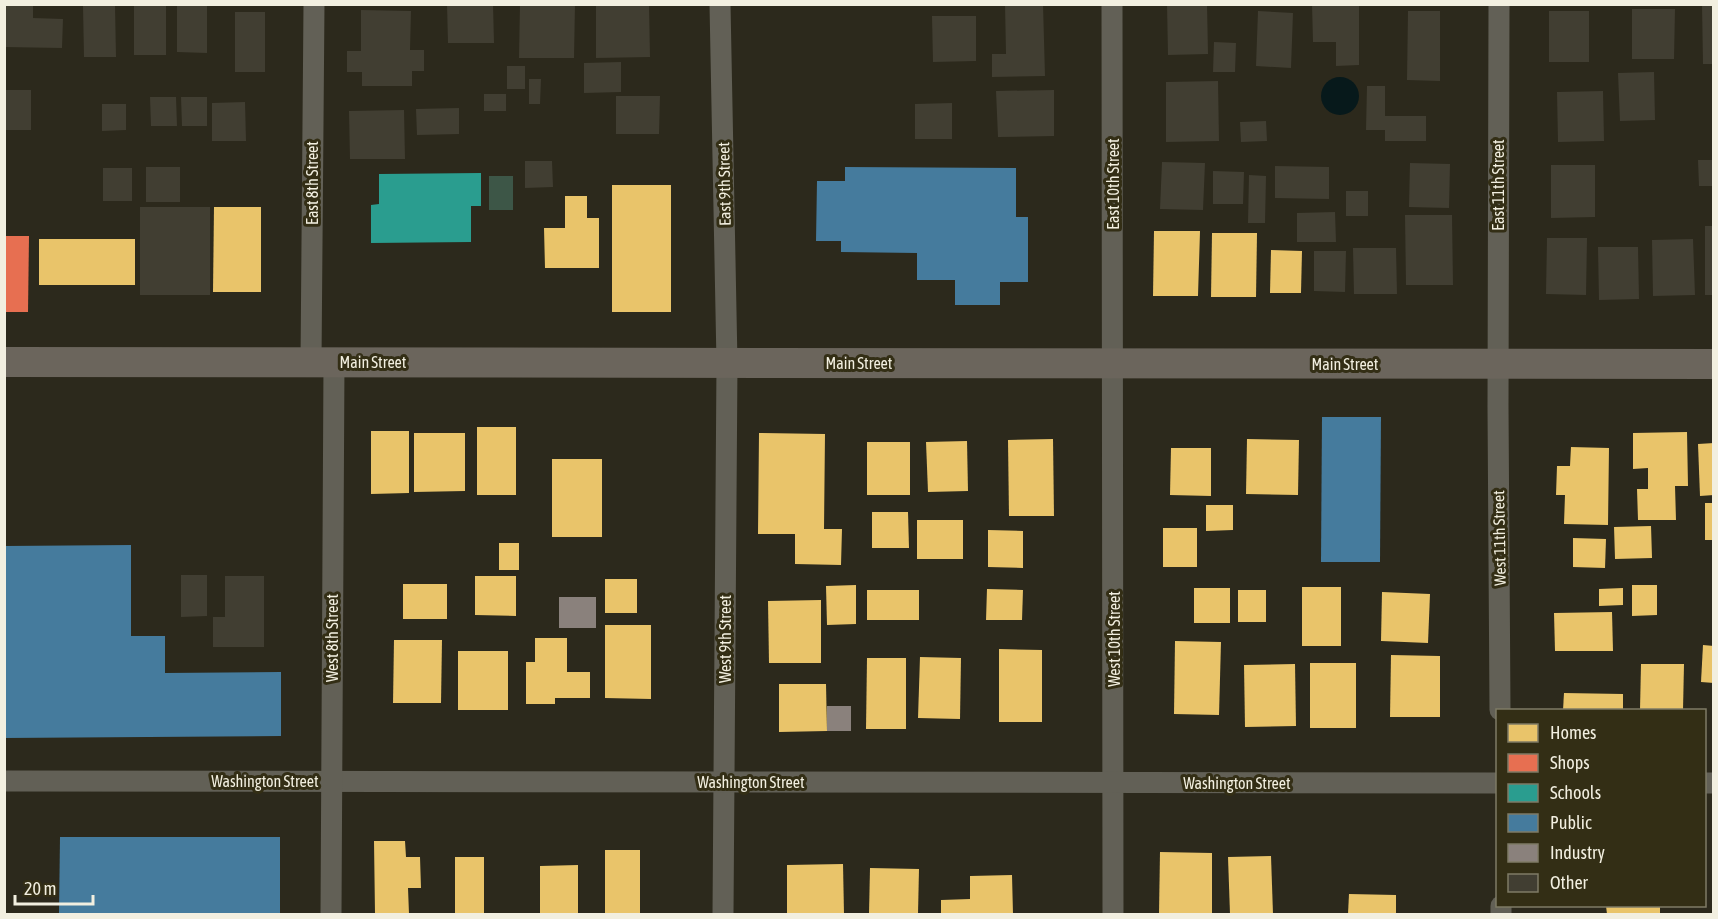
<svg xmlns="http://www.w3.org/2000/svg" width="1718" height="919" viewBox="0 0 1718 919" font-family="'Asap Condensed',sans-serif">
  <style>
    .green { fill: #3d5647 }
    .water { fill: #07191b }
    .homes { fill: #e9c46a }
    .shops { fill: #e76f51 }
    .schools { fill: #2a9d8f }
    .public { fill: #457b9d }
    .industry { fill: #8a817c }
    .building { fill: #413e32 }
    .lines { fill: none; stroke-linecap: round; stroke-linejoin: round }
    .minor { stroke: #626056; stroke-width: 21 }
    .secondary { stroke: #6b655c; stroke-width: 30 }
    .labels { text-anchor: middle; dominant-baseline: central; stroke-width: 6; stroke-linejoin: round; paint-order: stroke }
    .street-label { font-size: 16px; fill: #f2efe0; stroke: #332e15 }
  </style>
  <rect width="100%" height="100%" fill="#2c291c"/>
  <rect class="green" x="489" y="176" width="24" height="34"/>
  <circle class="water" cx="1340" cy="96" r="19"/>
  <g class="homes">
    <rect x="612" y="185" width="59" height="127"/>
    <path d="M565 196H587V218H599V268H545L544 228H565Z"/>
    <path d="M214 207H261V292H213Z"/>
    <path d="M1154 231H1200L1198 296H1153Z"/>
    <path d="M1212 233H1257L1256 297H1211Z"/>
    <rect x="39" y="239" width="96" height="46"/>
    <path d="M1271 250 1302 251 1301 293H1270Z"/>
    <rect x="477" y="427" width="39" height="68"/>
    <path d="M371 431H409V493L371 494Z"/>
    <path d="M1687 432 1688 486H1675L1676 520H1638L1637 489H1648V468L1633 469V433Z"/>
    <path d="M414 433H465V491L414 492Z"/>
    <path d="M759 433 825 434 824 529H842L841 565 795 564V534H758Z"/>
    <path d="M1053 439 1054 516H1009L1008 440Z"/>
    <path d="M1247 439 1299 440 1298 495 1246 494Z"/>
    <path d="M967 441 968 491 928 492 926 442Z"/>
    <rect x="867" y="442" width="43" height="53"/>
    <path d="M1714 443V495L1700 496 1698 444Z"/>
    <path d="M1571 447 1609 448 1608 525 1564 524 1565 495H1556L1557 466H1570Z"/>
    <path d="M1171 448H1211V496L1170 495Z"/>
    <rect x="552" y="459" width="50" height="78"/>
    <rect x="1705" y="503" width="9" height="37"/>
    <path d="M1206 505H1233V530L1206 531Z"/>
    <path d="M872 512H908L909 548H872Z"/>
    <rect x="917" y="520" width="46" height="39"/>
    <path d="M1651 526 1652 558 1615 559 1614 527Z"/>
    <rect x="1163" y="528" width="34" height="39"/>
    <path d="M988 530 1023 531V568L988 567Z"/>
    <path d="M1573 538 1606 539 1605 568 1573 567Z"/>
    <rect x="499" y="543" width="20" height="27"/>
    <path d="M475 576H516V616L475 615Z"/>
    <rect x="605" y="579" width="32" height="34"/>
    <rect x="403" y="584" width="44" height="35"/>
    <path d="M856 585V624L827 625 826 586Z"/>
    <path d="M1632 585H1657V615L1632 616Z"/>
    <rect x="1302" y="587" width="39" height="59"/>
    <rect x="1194" y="588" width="36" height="35"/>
    <path d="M1623 588V605L1599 606V589Z"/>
    <path d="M987 589 1023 590 1022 620H986Z"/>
    <rect x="867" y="590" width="52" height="30"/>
    <rect x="1238" y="590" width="28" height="32"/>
    <path d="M1382 592 1430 594 1428 643 1381 641Z"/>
    <path d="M821 600V663H769L768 601Z"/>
    <path d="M1612 612 1613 651H1555L1554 613Z"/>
    <path d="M605 625H651V699L605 698Z"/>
    <path d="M535 638H567V672H590V698H555V704H526V662H535Z"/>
    <path d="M394 640H442L441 703H393Z"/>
    <path d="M1175 641 1221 642 1219 715 1174 714Z"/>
    <path d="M1703 645 1714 646V683L1701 682Z"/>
    <path d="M999 649 1042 650V722H999Z"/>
    <rect x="458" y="651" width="50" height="59"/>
    <path d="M1391 655 1440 656V717H1390Z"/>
    <path d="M920 657 961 658 960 719 918 718Z"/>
    <path d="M867 658H906V729H866Z"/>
    <rect x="1310" y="663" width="46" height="65"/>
    <path d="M1295 664 1296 726 1245 727 1244 665Z"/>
    <path d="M1641 664H1684L1683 710H1640Z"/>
    <path d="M779 684H826L827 731 779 732Z"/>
    <path d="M1564 693 1623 694V710H1563Z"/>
    <path d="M374 841H405L406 857H420L421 888H408L409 914H375Z"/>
    <rect x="605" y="850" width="35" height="64"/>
    <path d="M1160 852 1212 853V914H1159Z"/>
    <path d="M1271 856 1273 914H1230L1228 857Z"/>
    <rect x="455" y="857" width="29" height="57"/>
    <path d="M843 864 844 914H787V865Z"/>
    <path d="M578 865V914H540V866Z"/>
    <path d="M870 868 919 869 918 914H869Z"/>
    <path d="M1012 875 1013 914H941V900L970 899V876Z"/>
    <path d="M1349 894 1396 895V914H1348Z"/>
    <path d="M1606 906H1660V914H1607Z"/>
  </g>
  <path class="shops" d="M4 236H29L28 312H4Z"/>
  <path class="schools" d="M481 173V206H471V242L371 243V205L379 204V174Z"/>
  <g class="public">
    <path d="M845 167 1016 168V217H1028V282H1000V305H955V280H917V253L841 252V241H816L817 181H845Z"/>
    <path d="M1322 417H1381L1380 562H1321Z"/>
    <path d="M131 545V636H165V673L281 672V736L4 738V546Z"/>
    <path d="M60 837H280V914H59Z"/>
  </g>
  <g class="industry">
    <rect x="559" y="597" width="37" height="31"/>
    <rect x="827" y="706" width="24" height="25"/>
  </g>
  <g class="building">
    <path d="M4 4H33V18L63 19 62 48 4 47Z"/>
    <path d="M447 4H493L494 43H448Z"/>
    <path d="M520 4H575L574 58H519Z"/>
    <path d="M596 4H649L650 57 596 58Z"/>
    <path d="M1005 4H1043L1045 76 992 77V54H1006Z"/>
    <path d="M1167 4H1207L1208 54 1168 55Z"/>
    <path d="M1312 4H1359V65L1336 66V42H1313Z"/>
    <path d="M115 5 116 57H84L83 6Z"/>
    <rect x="134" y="5" width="32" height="50"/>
    <path d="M1702 5H1714V64H1703Z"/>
    <path d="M177 6H207V53L177 52Z"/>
    <path d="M1632 9H1675L1674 59H1632Z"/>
    <path d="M361 10 411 11 410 50H424V71H412V86H362V72H347V51H361Z"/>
    <path d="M1258 11 1293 13 1291 68 1256 66Z"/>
    <path d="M1408 11H1440V81L1407 80Z"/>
    <rect x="1549" y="11" width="40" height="51"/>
    <rect x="235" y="12" width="30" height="60"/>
    <path d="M932 16H976V61L933 62Z"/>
    <path d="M1214 42 1236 43 1235 72H1213Z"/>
    <path d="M621 62V92L584 93V63Z"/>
    <rect x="507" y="66" width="18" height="23"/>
    <path d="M1654 72 1655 120 1620 121 1618 73Z"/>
    <path d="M529 79H541L540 104H529Z"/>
    <path d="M1218 81 1219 141 1166 142V82Z"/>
    <path d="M1367 86H1385V116H1426V141H1385V130H1366Z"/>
    <rect x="4" y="90" width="27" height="40"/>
    <path d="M1054 90V136L998 137 996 91Z"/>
    <path d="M1603 91 1604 141 1558 142 1557 92Z"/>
    <rect x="484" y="94" width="22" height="17"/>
    <path d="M616 96H660L659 134H616Z"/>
    <path d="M150 97H176L177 126H151Z"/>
    <path d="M181 97H207V126H182Z"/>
    <path d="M245 102 246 141H212V103Z"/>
    <path d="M952 103V139H915V104Z"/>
    <path d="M102 104H126V130L102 131Z"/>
    <path d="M459 108V134L417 135 416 109Z"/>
    <path d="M404 110 405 159H350L349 111Z"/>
    <path d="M1266 121 1267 141 1241 142 1240 122Z"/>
    <path d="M1698 160H1714V186H1699Z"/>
    <path d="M525 161H552L553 187 525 188Z"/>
    <path d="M1162 162 1205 163 1203 210 1160 209Z"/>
    <path d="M1410 163 1450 164 1449 208 1409 207Z"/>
    <path d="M1551 165H1595V217L1551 218Z"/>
    <path d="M1275 166 1329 167V199L1275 198Z"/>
    <rect x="146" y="167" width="34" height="35"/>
    <rect x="103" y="168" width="29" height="33"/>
    <path d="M1213 171 1244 172 1243 204H1213Z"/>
    <path d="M1249 175 1266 176 1265 223H1248Z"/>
    <rect x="1346" y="191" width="22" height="25"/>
    <rect x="140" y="207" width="70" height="88"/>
    <path d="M1335 212 1336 242H1297V213Z"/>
    <path d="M1405 215H1452L1453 285H1406Z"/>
    <rect x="1705" y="226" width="9" height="69"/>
    <path d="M1547 238H1587L1586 295 1546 294Z"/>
    <path d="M1693 239 1695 295 1653 296 1652 240Z"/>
    <path d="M1598 247H1638L1639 299 1599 300Z"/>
    <path d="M1353 248H1396L1397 294H1354Z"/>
    <path d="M1314 251H1346L1345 292 1314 291Z"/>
    <path d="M181 575H207V616L181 617Z"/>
    <path d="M225 576H264V647H213V617H225Z"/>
  </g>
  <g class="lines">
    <g class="minor">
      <path d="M720 4 727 363 723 914"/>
      <path d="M1112 4 1113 914"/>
      <path d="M1499 4 1498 406 1500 710"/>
      <path d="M311 362 314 4"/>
      <path d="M4 781 1498 783"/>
      <path d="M1704 783H1714"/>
      <path d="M331 914 334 362"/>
      <path d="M1501 914V906"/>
    </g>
    <path class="secondary" d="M4 362 1714 364"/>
  </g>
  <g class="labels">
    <g class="street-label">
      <text transform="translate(312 183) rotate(-90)">East 8th Street</text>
      <text transform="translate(724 184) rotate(-91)">East 9th Street</text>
      <text transform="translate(1113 184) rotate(-90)">East 10th Street</text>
      <text transform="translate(1498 185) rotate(-90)">East 11th Street</text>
      <text x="373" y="362">Main Street</text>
      <text x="859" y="363">Main Street</text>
      <text x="1345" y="364">Main Street</text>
      <text transform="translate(1499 538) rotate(-91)">West 11th Street</text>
      <text transform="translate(332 638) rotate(-90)">West 8th Street</text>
      <text transform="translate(725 639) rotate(-90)">West 9th Street</text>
      <text transform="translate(1114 639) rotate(-90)">West 10th Street</text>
      <text x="265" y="781">Washington Street</text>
      <text x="751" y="782">Washington Street</text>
      <text x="1237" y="783">Washington Street</text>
    </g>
  </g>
  <rect width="1718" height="919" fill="none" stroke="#f2efe0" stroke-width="12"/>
  <rect x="1496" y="709" width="210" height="198" fill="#332e15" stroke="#7f7b66" stroke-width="1.5"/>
  <rect x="1508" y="724" width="30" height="18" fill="#e9c46a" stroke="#7f7b66" stroke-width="1.5"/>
  <text x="1550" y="739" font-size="18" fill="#f2efe0">Homes</text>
  <rect x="1508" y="754" width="30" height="18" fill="#e76f51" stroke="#7f7b66" stroke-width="1.5"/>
  <text x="1550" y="769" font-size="18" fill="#f2efe0">Shops</text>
  <rect x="1508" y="784" width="30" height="18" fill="#2a9d8f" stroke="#7f7b66" stroke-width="1.5"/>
  <text x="1550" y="799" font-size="18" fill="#f2efe0">Schools</text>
  <rect x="1508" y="814" width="30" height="18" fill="#457b9d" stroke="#7f7b66" stroke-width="1.5"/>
  <text x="1550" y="829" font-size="18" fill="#f2efe0">Public</text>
  <rect x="1508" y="844" width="30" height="18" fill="#8a817c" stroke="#7f7b66" stroke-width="1.5"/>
  <text x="1550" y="859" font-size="18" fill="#f2efe0">Industry</text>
  <rect x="1508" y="874" width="30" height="18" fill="#413e32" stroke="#7f7b66" stroke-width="1.5"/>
  <text x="1550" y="889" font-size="18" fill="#f2efe0">Other</text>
  <path d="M15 895v9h78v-9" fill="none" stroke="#f2efe0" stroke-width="3"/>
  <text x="24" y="895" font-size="18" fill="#f2efe0" stroke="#332e15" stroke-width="4.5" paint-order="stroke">20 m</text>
</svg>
